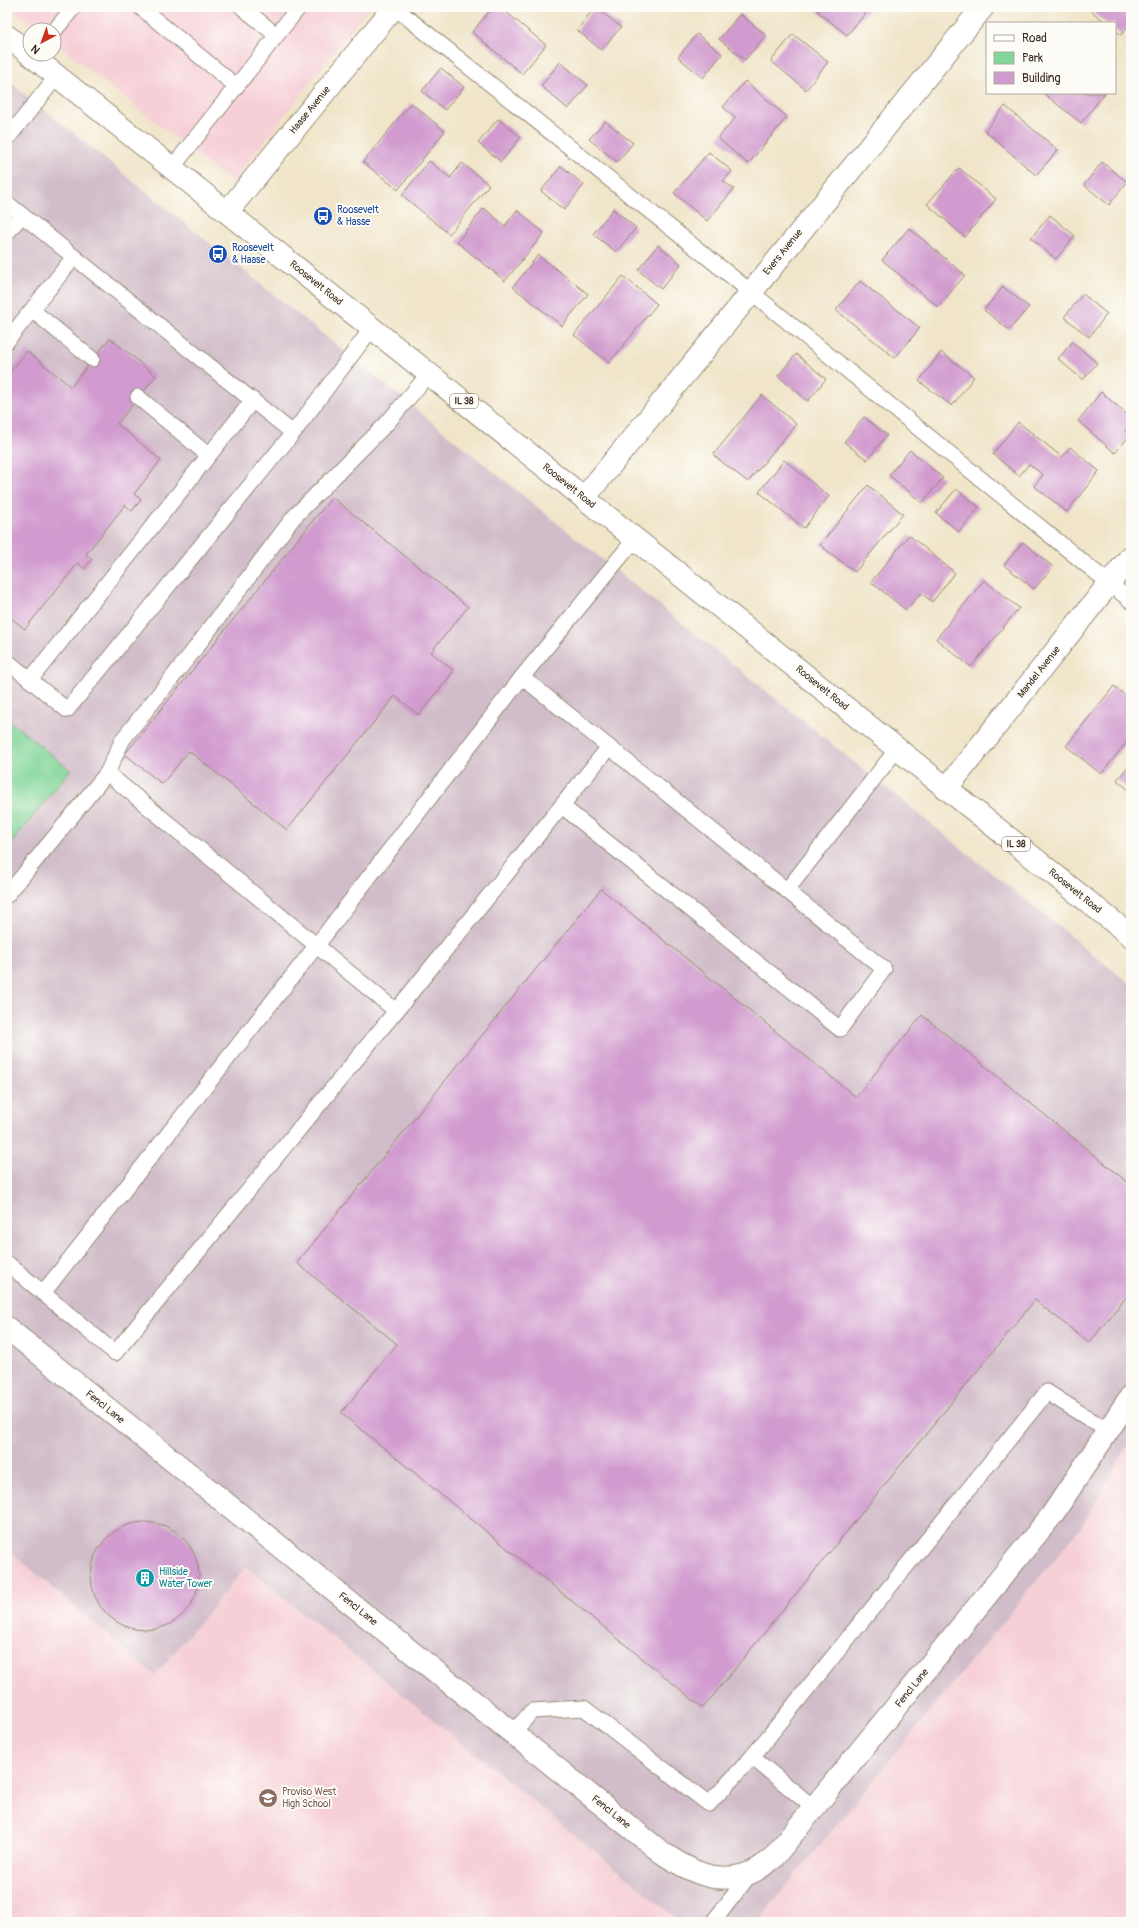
<svg xmlns="http://www.w3.org/2000/svg" width="1138" height="1929" viewBox="0 0 1138 1929" font-family="Pangolin,sans-serif">
  <style>
    .built { fill: #f6cfd7 }
    .industrial { fill: #d1bdc9 }
    .green { fill: #82d699; stroke: #5e805c }
    .building { fill: #d19bcf }
    .lines { fill: none; stroke-linecap: round; stroke-linejoin: round }
    .service-casing { stroke: #968874; stroke-width: 17 }
    .minor-casing { stroke: #968874; stroke-width: 24 }
    .primary-casing { stroke: #968874; stroke-width: 24 }
    .service { stroke: #fff; stroke-width: 15 }
    .minor { stroke: #fff; stroke-width: 22 }
    .primary { stroke: #fff; stroke-width: 22 }
    .labels { text-anchor: middle; dominant-baseline: central; stroke-width: 4; stroke-linejoin: round; paint-order: stroke }
    .shield { fill: #fdfcf7; stroke: #75695f; stroke-width: 1 }
    .shield-label { font-size: 9px; font-weight: bold; fill: #3b2a1e }
    .street-label { font-size: 10px; fill: #3b2a1e; stroke: #fdfcf7 }
    .transit-label { font-size: 10px; fill: #164399; stroke: #fdfcf7; text-anchor: start }
    .culture-label { font-size: 10px; fill: #0d838f; stroke: #fdfcf7; text-anchor: start }
    .education-label { font-size: 10px; fill: #785e54; stroke: #fdfcf7; text-anchor: start }
  </style>
  <rect width="100%" height="100%" fill="#fdfcf7"/>
  <filter id="ink" filterUnits="userSpaceOnUse"><feTurbulence type="fractalNoise" baseFrequency=".025" numOctaves="2"/><feDisplacementMap in="SourceGraphic" scale="8" xChannelSelector="R" yChannelSelector="G"/><feConvolveMatrix kernelMatrix="1 2 1 2 8 2 1 2 1" color-interpolation-filters="sRGB"/></filter>
  <filter id="wash" filterUnits="userSpaceOnUse"><feTurbulence type="fractalNoise" baseFrequency=".012" numOctaves="4" result="noise"/><feDisplacementMap in="SourceGraphic" scale="16" xChannelSelector="R" yChannelSelector="G"/><feGaussianBlur stdDeviation="0.9" result="paint"/><feColorMatrix in="noise" values="0 0 0 0 0 0 0 0 0 0 0 0 0 0 0 0 0 1.4 0 .05"/><feComposite in="paint" operator="in"/></filter>
  <g filter="url(#wash)">
    <rect width="100%" height="100%" fill="#f0e5c9"/>
    <g class="built">
      <path d="M10 7H369L232 183 54 42V30H39Z"/>
      <path d="M1131 1439V1922H757L1081 1527Z"/>
      <path d="M7 1549 155 1675 246 1567 681 1922H7Z"/>
    </g>
    <path class="industrial" d="M7 80 1131 985V1439L1081 1527 757 1922H681L246 1567 155 1675 7 1549V849L70 770 7 719Z"/>
    <path class="green" d="M7 719 70 770 7 849Z"/>
    <g id="blocks">
      <g class="building">
        <path d="M493 7H500L546 45 522 74 472 32Z"/>
        <path d="M595 7 621 27 601 50 577 30Z"/>
        <path d="M820 7H871L847 35 817 11Z"/>
        <path d="M1091 7H1131V23L1121 35 1115 30V23H1106L1089 9Z"/>
        <path d="M740 14 766 35 745 60 719 39Z"/>
        <path d="M697 34 722 54 703 78 678 57Z"/>
        <path d="M793 34 828 62 806 90 771 61Z"/>
        <path d="M560 62 588 85 568 109 541 86Z"/>
        <path d="M441 68 464 87 445 110 422 91Z"/>
        <path d="M745 81 787 117 748 164 718 138 735 118 723 107Z"/>
        <path d="M1043 93H1105L1081 123Z"/>
        <path d="M411 103 445 131 398 190 363 162Z"/>
        <path d="M1005 106 1058 150 1036 175 985 131Z"/>
        <path d="M498 119 521 137 501 162 478 143Z"/>
        <path d="M605 121 633 143 617 162 589 139Z"/>
        <path d="M709 152 732 171 723 181 734 189 707 221 674 193Z"/>
        <path d="M429 161 450 178 462 163 489 185 449 234 402 195Z"/>
        <path d="M1102 162 1127 182 1109 205 1084 185Z"/>
        <path d="M561 166 584 185 564 210 541 191Z"/>
        <path d="M959 168 996 199 965 237 927 204Z"/>
        <path d="M484 208 505 226 517 210 544 233 505 281 457 242Z"/>
        <path d="M613 209 636 228 616 252 593 234Z"/>
        <path d="M1050 215 1075 236 1056 259 1031 238Z"/>
        <path d="M909 228 965 275 938 307 882 260Z"/>
        <path d="M658 245 681 264 661 289 638 270Z"/>
        <path d="M538 255 588 294 562 326 513 287Z"/>
        <path d="M623 276 657 304 609 363 574 335Z"/>
        <path d="M860 281 920 328 895 358 836 310Z"/>
        <path d="M1003 287 1029 307 1009 330 984 310Z"/>
        <path d="M1083 294 1107 314 1089 337 1064 317Z"/>
        <path d="M110 338 156 376 117 424 161 460 134 494 141 500 132 511 125 505 86 554 92 559 84 569 78 563 25 629 7 615V376L27 351 71 387Z"/>
        <path d="M1072 342 1097 363 1083 380 1058 359Z"/>
        <path d="M941 352 974 377 952 406 919 381Z"/>
        <path d="M796 354 826 379 808 401 778 376Z"/>
        <path d="M1101 392 1131 418V424L1125 431 1130 435 1115 453 1078 421Z"/>
        <path d="M762 395 796 424 748 482 713 455Z"/>
        <path d="M864 417 887 435 867 460 844 442Z"/>
        <path d="M1018 422 1062 457 1070 447 1099 471 1067 512 1034 486 1043 475 1029 464 1019 476 993 454Z"/>
        <path d="M910 450 943 478 922 503 889 475Z"/>
        <path d="M784 460 829 496 804 528 759 492Z"/>
        <path d="M868 485 903 514 855 572 820 545Z"/>
        <path d="M956 489 979 507 959 532 936 513Z"/>
        <path d="M332 497 468 607 431 652 454 671 419 715 395 696 287 830 189 751 162 784 125 754Z"/>
        <path d="M909 535 955 573 932 602 921 593 906 610 871 582Z"/>
        <path d="M1023 542 1053 567 1034 589 1004 565Z"/>
        <path d="M984 580 1019 608 971 667 936 639Z"/>
        <path d="M1114 686 1131 700V737L1101 774 1066 746Z"/>
        <path d="M1131 763V792L1117 780Z"/>
        <path d="M601 889 856 1097 922 1015 1131 1185V1291L1089 1343 1035 1300 703 1708 341 1413 397 1344 297 1263Z"/>
        <circle cx="145" cy="1576" r="54"/>
      </g>
    </g>
  </g>
  <g filter="url(#ink)">
    <use href="#blocks" fill-opacity="0" stroke="#968874" stroke-width="1"/>
    <g class="lines">
      <defs>
        <g id="service">
          <path d="M140 7 236 86"/>
          <path d="M242 7 276 35"/>
          <path d="M394 7 751 292 1131 601"/>
          <path d="M54 31 74 7"/>
          <path d="M7 139 57 76"/>
          <path d="M172 168 299 7"/>
          <path d="M7 203 293 433 372 328"/>
          <path d="M7 233 22 215"/>
          <path d="M32 310 92 359"/>
          <path d="M7 341 74 257"/>
          <path d="M138 397 208 455"/>
          <path d="M7 661 67 710 293 433"/>
          <path d="M30 680 253 400"/>
          <path d="M107 773 123 739 191 654 293 518 387 423 429 374"/>
          <path d="M562 806 840 1029 884 969 609 747"/>
          <path d="M787 890 897 749"/>
          <path d="M7 895 107 773 396 1011"/>
          <path d="M7 1263 115 1353 396 1011 609 747 522 677"/>
          <path d="M43 1293 317 945 522 677 635 539"/>
          <path d="M513 1733 532 1711 584 1708 709 1804 752 1757"/>
          <path d="M814 1808 752 1757 1047 1392 1108 1431"/>
          <path d="M713 1922 751 1873"/>
        </g>
        <g id="minor">
          <path d="M227 212 394 7"/>
          <path d="M584 498 983 7"/>
          <path d="M947 788 1131 556"/>
          <path d="M7 1328 661 1852C689 1871 717 1886 750 1873 758 1870 766 1863 773 1858L1052 1515 1131 1396"/>
        </g>
        <path id="primary" d="M7 36 1131 936"/>
      </defs>
      <use href="#service" class="service-casing"/>
      <use href="#minor" class="minor-casing"/>
      <use href="#primary" class="primary-casing"/>
      <use href="#service" class="service"/>
      <use href="#minor" class="minor"/>
      <use href="#primary" class="primary"/>
    </g>
  </g>
  <defs>
    <symbol id="bus-disc" viewBox="-11 -11 22 22"><circle r="9.5" fill="#1a4fb4" stroke="#fdfcf7"/><path d="M-5-6H5V4H4V6H2V4H-2V6H-4V4H-5ZM-3.5-4V0h7V-4ZM-3.5 1.2v1.5H-2V1.2ZM2 1.2v1.5H3.5V1.2Z" fill="#fff"/></symbol>
    <symbol id="building-disc" viewBox="-11 -11 22 22"><circle r="9.5" fill="#0f9aa8" stroke="#fdfcf7"/><path d="M-4-6H4V6H1V3H-1V6H-4ZM-2.5-4.3h1.7v1.8h-1.7ZM.8-4.3h1.7v1.8H.8ZM-2.5-1h1.7V.8h-1.7ZM.8-1h1.7V.8H.8Z" fill="#fff"/></symbol>
    <symbol id="school-disc" viewBox="-11 -11 22 22"><circle r="9.5" fill="#8d6e63" stroke="#fdfcf7"/><path d="M0-5L7-2L0 1L-7-2ZM-4 1L0 2.5L4 1V4Q0 6-4 4Z" fill="#fff"/></symbol>
  </defs>
  <g fill-rule="evenodd">
    <use href="#bus-disc" x="312" y="205" width="22" height="22"/>
    <use href="#bus-disc" x="207" y="243" width="22" height="22"/>
    <use href="#building-disc" x="134" y="1567" width="22" height="22"/>
    <use href="#school-disc" x="257" y="1787" width="22" height="22"/>
  </g>
  <g class="labels">
    <g class="shield">
      <rect x="450" y="394" width="28" height="14" rx="3"/>
      <rect x="1002" y="837" width="28" height="14" rx="3"/>
    </g>
    <g class="shield-label">
      <text x="464" y="401">IL 38</text>
      <text x="1016" y="844">IL 38</text>
    </g>
    <g class="street-label">
      <text transform="translate(310 110) rotate(-51)">Haase Avenue</text>
      <text transform="translate(783 252) rotate(-51)">Evers Avenue</text>
      <text transform="translate(316 283) rotate(39)">Roosevelt Road</text>
      <text transform="translate(569 486) rotate(39)">Roosevelt Road</text>
      <text transform="translate(1039 672) rotate(-52)">Mandel Avenue</text>
      <text transform="translate(822 688) rotate(39)">Roosevelt Road</text>
      <text transform="translate(1075 891) rotate(39)">Roosevelt Road</text>
      <text transform="translate(105 1407) rotate(39)">Fencl Lane</text>
      <text transform="translate(358 1609) rotate(39)">Fencl Lane</text>
      <text transform="translate(912 1688) rotate(-51)">Fencl Lane</text>
      <text transform="translate(611 1812) rotate(39)">Fencl Lane</text>
    </g>
    <g class="transit-label">
      <text x="337" y="210">Roosevelt<tspan x="337" dy="12">&amp; Hasse</tspan></text>
      <text x="232" y="248">Roosevelt<tspan x="232" dy="12">&amp; Haase</tspan></text>
    </g>
    <g class="culture-label">
      <text x="159" y="1572">Hillside<tspan x="159" dy="12">Water Tower</tspan></text>
    </g>
    <g class="education-label">
      <text x="282" y="1792">Proviso West<tspan x="282" dy="12">High School</tspan></text>
    </g>
  </g>
  <rect width="1138" height="1929" fill="none" stroke="#fdfcf7" stroke-width="24"/>
  <rect x="986" y="22" width="130" height="72" fill="#fdfcf7" stroke="#afa8a0"/>
  <rect x="994" y="35" width="20" height="6" fill="#ffffff" stroke="#afa8a0"/>
  <text x="1022" y="42" font-size="12" fill="#3b2a1e">Road</text>
  <rect x="994" y="52" width="20" height="12" fill="#82d699" stroke="#afa8a0"/>
  <text x="1022" y="62" font-size="12" fill="#3b2a1e">Park</text>
  <rect x="994" y="72" width="20" height="12" fill="#d19bcf" stroke="#afa8a0"/>
  <text x="1022" y="82" font-size="12" fill="#3b2a1e">Building</text>
  <g transform="translate(42 42) rotate(221)"><circle r="19" fill="#fdfcf7" stroke="#afa8a0"/>
  <path d="M0-3L7 15L0 10L-7 15Z" fill="#c8321e"/>
  <text y="-6" font-size="11" font-weight="bold" text-anchor="middle" fill="#3b2a1e">N</text>
  </g>
</svg>
